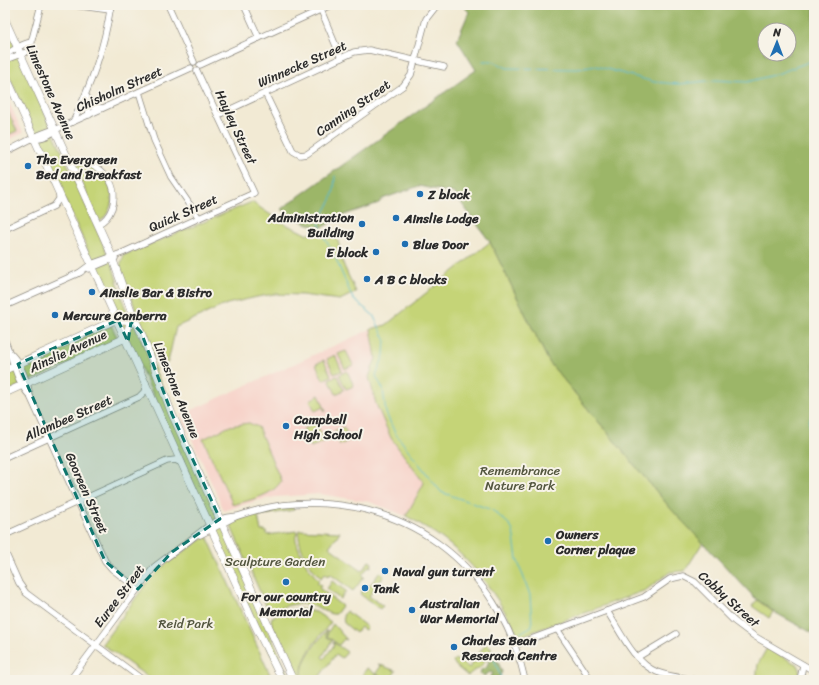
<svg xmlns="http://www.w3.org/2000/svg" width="819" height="685" viewBox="0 0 819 685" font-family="Sriracha,sans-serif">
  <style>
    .built { fill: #f7d1c8 }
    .green { fill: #c5d477; stroke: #788051 }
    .forest { fill: #9cb668; stroke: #64704a; fill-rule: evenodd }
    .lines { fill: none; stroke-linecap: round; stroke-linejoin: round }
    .stream { stroke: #51b9cf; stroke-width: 1 }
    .minor-casing { stroke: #8e8a80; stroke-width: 7 }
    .major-casing { stroke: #8e8a80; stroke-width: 8 }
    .minor { stroke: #fff; stroke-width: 5.5 }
    .major { stroke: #fff; stroke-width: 7 }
    .marked { fill: #0f766e; fill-opacity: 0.2; stroke: #0f766e; stroke-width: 3; stroke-dasharray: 8 5; stroke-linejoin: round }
    .poi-dot { fill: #1f6fb2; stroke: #f7f3e8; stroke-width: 1.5 }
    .labels { text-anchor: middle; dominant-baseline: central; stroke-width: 4; stroke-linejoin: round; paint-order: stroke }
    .street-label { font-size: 13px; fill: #2b2b2b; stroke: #f7f3e8 }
    .poi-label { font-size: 13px; font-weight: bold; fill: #2b2b2b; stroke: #f7f3e8; text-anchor: start }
    .park-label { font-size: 13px; fill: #52553e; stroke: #f7f3e8 }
  </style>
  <rect width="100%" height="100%" fill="#f7f3e8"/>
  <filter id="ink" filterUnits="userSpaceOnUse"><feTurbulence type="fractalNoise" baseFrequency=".025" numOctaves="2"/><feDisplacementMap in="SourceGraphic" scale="8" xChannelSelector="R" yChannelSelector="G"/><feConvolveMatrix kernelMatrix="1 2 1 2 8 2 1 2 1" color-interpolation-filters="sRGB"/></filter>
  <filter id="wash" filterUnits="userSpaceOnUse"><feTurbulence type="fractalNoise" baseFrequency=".012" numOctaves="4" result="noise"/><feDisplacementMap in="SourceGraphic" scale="16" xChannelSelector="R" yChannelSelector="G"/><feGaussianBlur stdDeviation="0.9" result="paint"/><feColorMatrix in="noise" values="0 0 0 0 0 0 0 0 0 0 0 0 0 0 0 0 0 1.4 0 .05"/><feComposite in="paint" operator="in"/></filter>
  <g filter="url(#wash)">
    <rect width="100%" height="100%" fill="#f2ead4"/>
    <g class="built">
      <path d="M5 94 23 133 5 141Z"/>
      <path d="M371 329 376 358 369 377 391 438 424 483 406 516 370 502 320 494 275 497 255 501 224 511 181 415Z"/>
    </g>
    <g class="green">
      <path d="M5 24 112 264 125 307 140 336 290 680H285L263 638 5 67Z"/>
      <path d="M5 105 17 131 5 136Z"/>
      <path d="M74 165C83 164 92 165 99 170 117 181 116 211 99 222Z"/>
      <path d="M252 202 281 222 306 234 332 231 338 241 344 266 356 292 340 300 302 295 274 294 257 297 227 304 176 327 168 362 159 368 134 305 120 266 124 255Z"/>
      <path d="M490 242 549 362 671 509 703 542 685 571 670 572 646 590 519 637C490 582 462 545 406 516L424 483 391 438 376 404 369 377 376 358 371 329 386 325Z"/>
      <path d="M111 325 119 341 5 392V372Z"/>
      <path d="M346 351 353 365 345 369 338 354Z"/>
      <path d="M335 355 342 371 334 374 327 359Z"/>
      <path d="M324 360 331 376 323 380 316 364Z"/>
      <path d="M347 371 354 386 346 389 339 375Z"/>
      <path d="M337 376 344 390 336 394 329 379Z"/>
      <path d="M319 395 326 411 325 412 323 407 315 411 310 400Z"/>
      <path d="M249 423 258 427 281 481C273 496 248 500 233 505L203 439 230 426Z"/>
      <path d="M316 423 325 441 311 447 303 429Z"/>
      <path d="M344 427 350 440 340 445 334 431Z"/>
      <path d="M293 507 294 510 258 516 261 531H266L267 535 297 531C297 534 295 537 296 540 300 555 308 570 319 580L317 583 321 585 319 588 342 606 336 614C329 615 324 610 317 607 300 600 285 606 269 612L232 529 231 522C248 514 274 505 293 507Z"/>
      <path d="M299 530 340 532 329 547 362 571 369 561 372 563 371 567 369 566 362 575 364 577 353 591 330 574 328 576 324 574 321 578C309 566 297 547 299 530Z"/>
      <path d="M207 536 272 679 270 680H152L102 644 146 584 168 562Z"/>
      <path d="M380 572 384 576 369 596 383 606 380 609 360 594 362 590 365 592Z"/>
      <path d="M332 581 346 591 340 599 327 589Z"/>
      <path d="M757 600 773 612 769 618 752 606Z"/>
      <path d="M299 609 316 612 331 622C319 638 299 657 302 679L298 680 271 622 272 617 288 610Z"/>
      <path d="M346 611 367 627 365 630 361 627 356 633 344 623 343 616Z"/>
      <path d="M333 624 347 640 344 639 339 645 327 636 328 632Z"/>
      <path d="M327 630 326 636 332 641 322 657 324 659 334 645 333 642 347 652 342 658 336 654 317 680H303C298 661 317 643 327 630Z"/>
      <path d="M486 644 491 647V655C485 660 484 664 479 668 475 671 472 671 468 676L456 666 453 661 455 659 470 668 471 663 475 662V658Z"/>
      <path d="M767 648 798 665 800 669 798 680H756L758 664Z"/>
      <path d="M378 664 396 671 390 679 385 680 376 673 381 666Z"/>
      <path d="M367 668 381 678V679L378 678 376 680H368L369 679 363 674Z"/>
    </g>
    <g class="forest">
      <path d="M462 5H814V634L774 612 754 597 671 509 549 362 490 242 454 193 419 186 382 199 379 203 341 216 323 227H317L303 222 281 209 476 70 457 40 469 12ZM765 30H789V54H765Z"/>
      <path d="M497 659 502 672 497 680H484L489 679 493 673 490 672 484 676 480 674 481 670 487 667 489 660Z"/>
    </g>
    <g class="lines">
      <g class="stream">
        <path d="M483 61H493L507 68 577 69 596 66 654 82 679 84 716 80 747 82 777 74 811 61"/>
        <path d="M335 176 334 190 331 200 319 221 322 234 332 250 353 299 373 315 385 339 384 355 376 376 383 389 386 413 395 433 441 492 492 510 509 524 513 531 517 559 530 595 532 626 520 633"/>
        <path d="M814 403 809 424 814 438"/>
        <path d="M493 656 502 680"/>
      </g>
    </g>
  </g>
  <g filter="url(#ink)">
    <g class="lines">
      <defs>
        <g id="minor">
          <path d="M73 5 110 10"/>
          <path d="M168 5 194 62"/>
          <path d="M244 5 259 38"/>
          <path d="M321 10 341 58"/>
          <path d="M5 55C16 49 20 44 32 42"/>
          <path d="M5 60 29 51 41 5"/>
          <path d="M200 65 331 5"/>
          <path d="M139 92 154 140 171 177 199 218"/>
          <path d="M265 93 293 151 300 155 307 154 403 86 411 75 426 19 437 5"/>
          <path d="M87 97 89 115"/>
          <path d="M86 99 93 107 102 108"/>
          <path d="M218 115 354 52 369 50 444 67"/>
          <path d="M73 122C92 82 104 49 111 5"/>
          <path d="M34 139C42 138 51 136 55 130"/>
          <path d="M5 152C16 148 46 129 55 130L191 68"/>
          <path d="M69 160C96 159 121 180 112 208 109 216 105 221 98 224"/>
          <path d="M5 229 54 206 59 199V194"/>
          <path d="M89 269 115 258"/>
          <path d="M79 273 91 264 122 253 254 193 197 71"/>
          <path d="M5 306 81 272"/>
          <path d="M5 341C13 359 16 382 30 396"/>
          <path d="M11 354C21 364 28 382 30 396L105 561 112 569 138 589"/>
          <path d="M5 458 139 397 144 392 146 383"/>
          <path d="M5 535 167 461 175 460 182 463"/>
          <path d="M200 535 235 517"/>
          <path d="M5 552 19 583 26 593 143 680"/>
          <path d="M607 611C620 631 634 663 657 672 670 677 684 678 697 680"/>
          <path d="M557 629 591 680"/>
          <path d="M515 645 644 597 670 579 683 576 695 582 734 621 754 636 814 671"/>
          <path d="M638 657 676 634"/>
          <path d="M70 680 154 567C168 556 182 547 195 536 203 530 211 523 221 519 226 517 233 517 238 516 253 511 267 507 282 505 402 491 499 564 525 680"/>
          <path d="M800 680 803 665"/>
        </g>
        <g id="major">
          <path d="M5 20 109 249 132 313 141 332 172 414 293 680"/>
          <path d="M5 74 255 625 282 680"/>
          <path d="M5 370 113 321 125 320 133 323"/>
          <path d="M5 393 121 340 128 330 132 314"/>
        </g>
      </defs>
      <use href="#minor" class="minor-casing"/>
      <use href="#major" class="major-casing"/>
      <use href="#minor" class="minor"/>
      <use href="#major" class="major"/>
    </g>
  </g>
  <path class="marked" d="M118 320 128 342 131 322 141 332 172 414 220 519 172 552 138 589 105 561 18 364Z"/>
  <g class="poi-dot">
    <circle cx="28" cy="166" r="4"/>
    <circle cx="420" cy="194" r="4"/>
    <circle cx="396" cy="218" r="4"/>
    <circle cx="362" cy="224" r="4"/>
    <circle cx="405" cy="244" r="4"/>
    <circle cx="376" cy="252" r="4"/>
    <circle cx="367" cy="279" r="4"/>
    <circle cx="92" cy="292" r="4"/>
    <circle cx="55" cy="315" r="4"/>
    <circle cx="286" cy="426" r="4"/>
    <circle cx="548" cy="541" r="4"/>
    <circle cx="385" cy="571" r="4"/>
    <circle cx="286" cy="582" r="4"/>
    <circle cx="365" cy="588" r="4"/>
    <circle cx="412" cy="610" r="4"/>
    <circle cx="454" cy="647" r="4"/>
  </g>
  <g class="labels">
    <g class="street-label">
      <text transform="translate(302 64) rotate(-24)">Winnecke Street</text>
      <text transform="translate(119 89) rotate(-24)">Chisholm Street</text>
      <text transform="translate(51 92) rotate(66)">Limestone Avenue</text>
      <text transform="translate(353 108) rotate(-35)">Canning Street</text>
      <text transform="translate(236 127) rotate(65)">Hayley Street</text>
      <text transform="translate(183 213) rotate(-24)">Quick Street</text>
      <text transform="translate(68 351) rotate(-25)">Ainslie Avenue</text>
      <text transform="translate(177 390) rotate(68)">Limestone Avenue</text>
      <text transform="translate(68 418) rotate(-24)">Allambee Street</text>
      <text transform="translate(87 493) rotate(66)">Gooreen Street</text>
      <text transform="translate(119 596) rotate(-53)">Euree Street</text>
      <text transform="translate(729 599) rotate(42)">Cobby Street</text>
    </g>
    <g class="poi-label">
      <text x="36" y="159">The Evergreen<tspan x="36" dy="15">Bed and Breakfast</tspan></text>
      <text x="428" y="194">Z block</text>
      <text x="354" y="217" text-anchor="end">Administration<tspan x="354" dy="15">Building</tspan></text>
      <text x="404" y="218">Ainslie Lodge</text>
      <text x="413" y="244">Blue Door</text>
      <text x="368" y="252" text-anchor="end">E block</text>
      <text x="375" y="279">A B C blocks</text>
      <text x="100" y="292">Ainslie Bar &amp; Bistro</text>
      <text x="63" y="315">Mercure Canberra</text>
      <text x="294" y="419">Campbell<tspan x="294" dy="15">High School</tspan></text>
      <text x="556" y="534">Owners<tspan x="556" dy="15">Corner plaque</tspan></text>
      <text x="393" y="571">Naval gun turrent</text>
      <text x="373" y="588">Tank</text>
      <text x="286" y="596" text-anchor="middle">For our country<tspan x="286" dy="15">Memorial</tspan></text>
      <text x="420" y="603">Australian<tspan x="420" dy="15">War Memorial</tspan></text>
      <text x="462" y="640">Charles Bean<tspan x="462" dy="15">Reserach Centre</tspan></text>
    </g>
    <g class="park-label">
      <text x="520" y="470">Remembrance<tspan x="520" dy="15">Nature Park</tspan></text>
      <text x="275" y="561">Sculpture Garden</text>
      <text x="186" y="623">Reid Park</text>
    </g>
  </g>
  <rect width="819" height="685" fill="none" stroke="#f7f3e8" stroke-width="20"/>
  <g transform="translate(777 42) rotate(1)"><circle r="19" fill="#f7f3e8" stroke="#a5a39c"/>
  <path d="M0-3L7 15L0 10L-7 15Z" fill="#1f6fb2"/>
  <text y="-6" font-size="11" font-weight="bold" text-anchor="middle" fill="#2b2b2b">N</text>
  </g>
</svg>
